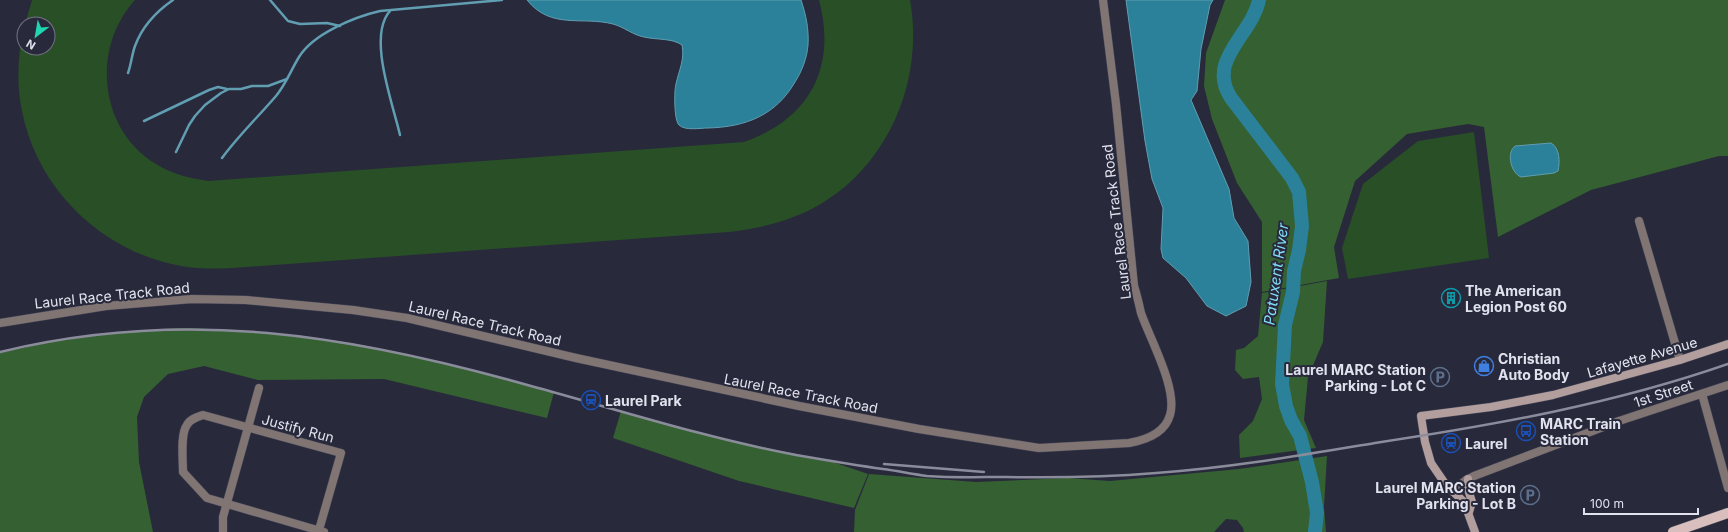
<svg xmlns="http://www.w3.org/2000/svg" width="1728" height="532" viewBox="0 0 1728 532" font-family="Inter,sans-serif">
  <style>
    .green { fill: #294f27 }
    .forest { fill: #356031 }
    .water { fill: #2a8199; stroke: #619eb2 }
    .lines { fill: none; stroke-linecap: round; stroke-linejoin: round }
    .stream { stroke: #619eb2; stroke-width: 2.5 }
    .river { stroke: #2a8199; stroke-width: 14 }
    .street-casing { stroke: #464758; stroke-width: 9 }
    .secondary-casing { stroke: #464758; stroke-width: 9 }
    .primary-casing { stroke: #464758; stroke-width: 11 }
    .street { stroke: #817574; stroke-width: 8 }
    .secondary { stroke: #b29f9d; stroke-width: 8 }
    .primary { stroke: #d8bfbd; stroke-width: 10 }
    .rail { stroke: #8b8c9b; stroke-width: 2.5 }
    .labels { text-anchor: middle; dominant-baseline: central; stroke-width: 4; stroke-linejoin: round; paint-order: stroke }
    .street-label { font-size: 14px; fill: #e1e2ee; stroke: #28293b }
    .poi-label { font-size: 14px; font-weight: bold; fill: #e1e2ee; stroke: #28293b; text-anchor: start }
    .water-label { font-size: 15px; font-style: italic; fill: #83ddf9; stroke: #28293b }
  </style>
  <rect width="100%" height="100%" fill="#28293b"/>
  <g class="green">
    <path d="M32 0H135C91 48 99 130 156 164 172 174 189 178 208 181L744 142C810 119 837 67 819 0H910C924 77 891 160 824 202 795 220 762 228 729 232L232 268C215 269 198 269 181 266 102 252 37 189 22 111 16 83 18 54 24 26V48H48V24H25Z"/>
    <path d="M1474 132 1489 258 1348 279 1342 248 1363 184 1418 141Z"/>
  </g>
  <g class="forest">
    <path d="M1225 0H1728V156H1719L1591 190 1498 237 1484 127 1468 124 1407 134 1355 181 1334 247 1339 278 1262 292V222L1237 183 1212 119 1204 86 1206 53Z"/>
    <path d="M1327 281 1323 342 1308 377 1304 420 1316 448 1240 458 1239 435 1253 421 1262 399 1259 377 1243 379 1235 370 1236 350 1244 348 1258 336 1262 293Z"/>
    <path d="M179 328C228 329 276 332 324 339 402 350 479 371 554 392L547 418 384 379 258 380 204 366 168 374 144 397 137 417 139 462 153 532H0V353L59 340 111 333Z"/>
    <path d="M621 411 709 436 830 461 868 474 854 508 739 481 613 438Z"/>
    <path d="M1327 456 1324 507 1326 532H1244L1243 528 1237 520 1226 519 1214 532H854L855 510 869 474 976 482 1068 478 1110 481 1239 469Z"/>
  </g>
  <g class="water">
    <path d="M527 0H801C806 15 809 29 808 45 807 58 802 71 795 82 776 115 746 127 708 128 700 128 685 131 679 125 674 121 674 90 676 84 679 70 685 59 682 45 672 38 657 40 644 37 633 35 624 27 613 24 582 16 551 30 527 0Z"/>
    <path d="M1126 0H1213L1210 5 1201 49 1197 91 1191 100 1229 189 1234 218 1248 241 1251 282 1246 306 1226 316 1207 306 1186 278 1163 258 1161 249 1163 208 1152 179 1145 141Z"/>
    <path d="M1551 143C1560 148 1560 162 1558 171L1554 173 1521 177C1511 173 1506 153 1515 146Z"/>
  </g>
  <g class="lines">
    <g class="stream">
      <path d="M270 0 288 21 300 24 327 23 340 26"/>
      <path d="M390 11C367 36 393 104 400 135"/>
      <path d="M128 73C131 65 132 54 135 46 142 27 157 11 173 0"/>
      <path d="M144 121 209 90 218 87 227 89"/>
      <path d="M176 152 189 125 195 116 205 105 221 93 229 89H241L252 86H268L287 79"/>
      <path d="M222 158C238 136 258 117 276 96 286 84 291 70 299 57 313 34 354 17 380 11L502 0"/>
    </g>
    <path class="river" d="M1259 0C1252 35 1206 60 1231 98L1292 178 1299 192 1302 226 1299 250 1294 271 1293 292 1285 325 1282 384 1286 406 1291 420 1300 436 1312 482 1317 513 1315 532"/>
    <defs>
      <g id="street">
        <path d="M1639 221 1680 360"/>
        <path d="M0 323 106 306 192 299 246 300 353 310 407 318 576 358 799 406 919 429 1039 448 1129 443C1146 440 1165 433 1170 415 1178 389 1150 339 1141 313 1139 304 1137 295 1134 286L1116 104 1103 0"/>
        <path d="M1702 394 1728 488"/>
        <path d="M1453 491 1466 480 1474 476 1619 421 1728 385"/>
        <path d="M319 530 341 453 203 415C197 417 190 419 187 425 180 434 183 460 183 472L207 498 324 532"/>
        <path d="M223 532V517L259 388"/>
      </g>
      <g id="secondary">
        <path d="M1468 479V489L1472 502 1469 512"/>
        <path d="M1475 532 1464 502 1446 485 1431 463 1425 442 1421 416 1491 407 1553 395 1680 360 1728 344"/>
      </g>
      <path id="primary" d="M1673 532 1728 513"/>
    </defs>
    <use href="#street" class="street-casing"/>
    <use href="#secondary" class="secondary-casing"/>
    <use href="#primary" class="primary-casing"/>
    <use href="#street" class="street"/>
    <use href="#secondary" class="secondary"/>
    <use href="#primary" class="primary"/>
    <g class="rail">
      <path d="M0 352C185 307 351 335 531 386 619 410 706 438 796 455 825 460 854 465 883 469 898 471 912 474 927 476 953 478 980 477 1006 477 1056 478 1107 477 1156 473 1230 468 1303 455 1375 443 1495 425 1613 404 1728 364"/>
      <path d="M884 464 984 472"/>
    </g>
  </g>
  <defs>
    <symbol id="building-ring" viewBox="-11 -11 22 22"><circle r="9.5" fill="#28293b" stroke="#0f9aa8" stroke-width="1.5"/><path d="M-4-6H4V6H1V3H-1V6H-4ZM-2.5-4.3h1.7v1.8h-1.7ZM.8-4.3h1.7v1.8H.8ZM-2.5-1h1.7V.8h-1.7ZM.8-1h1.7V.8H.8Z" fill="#0f9aa8"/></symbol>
    <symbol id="shop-ring" viewBox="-11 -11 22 22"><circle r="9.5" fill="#28293b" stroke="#3f7fe0" stroke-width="1.5"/><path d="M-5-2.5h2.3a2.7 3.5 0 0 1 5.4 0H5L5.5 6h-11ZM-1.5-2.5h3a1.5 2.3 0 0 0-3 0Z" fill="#3f7fe0"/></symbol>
    <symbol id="parking-ring" viewBox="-11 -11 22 22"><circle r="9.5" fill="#28293b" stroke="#5c6f8a" stroke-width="1.5"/><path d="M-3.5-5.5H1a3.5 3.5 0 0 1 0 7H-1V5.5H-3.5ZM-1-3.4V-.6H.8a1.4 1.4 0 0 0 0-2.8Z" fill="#5c6f8a"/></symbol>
    <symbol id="station-ring" viewBox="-11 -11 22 22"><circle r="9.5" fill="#28293b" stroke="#1a4fb4" stroke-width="1.5"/><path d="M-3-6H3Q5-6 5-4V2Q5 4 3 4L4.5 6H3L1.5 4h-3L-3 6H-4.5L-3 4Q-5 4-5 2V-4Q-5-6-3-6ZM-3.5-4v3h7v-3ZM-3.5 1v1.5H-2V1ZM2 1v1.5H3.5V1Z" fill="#1a4fb4"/></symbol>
    <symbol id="bus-ring" viewBox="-11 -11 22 22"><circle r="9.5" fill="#28293b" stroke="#1a4fb4" stroke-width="1.5"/><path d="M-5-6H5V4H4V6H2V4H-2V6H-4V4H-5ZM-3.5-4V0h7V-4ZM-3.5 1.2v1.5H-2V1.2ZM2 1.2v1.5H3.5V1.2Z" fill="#1a4fb4"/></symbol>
  </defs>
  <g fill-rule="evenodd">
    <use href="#building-ring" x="1440" y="287" width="22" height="22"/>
    <use href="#shop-ring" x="1473" y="355" width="22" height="22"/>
    <use href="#parking-ring" x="1429" y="366" width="22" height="22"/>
    <use href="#station-ring" x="580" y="389" width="22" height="22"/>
    <use href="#bus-ring" x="1515" y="420" width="22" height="22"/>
    <use href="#station-ring" x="1440" y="432" width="22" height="22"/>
    <use href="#parking-ring" x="1519" y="484" width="22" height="22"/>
  </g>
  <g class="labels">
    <g class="street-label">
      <text transform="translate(1116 222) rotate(-97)">Laurel Race Track Road</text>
      <text transform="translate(112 295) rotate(-6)">Laurel Race Track Road</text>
      <text transform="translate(485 323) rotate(13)">Laurel Race Track Road</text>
      <text transform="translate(1642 357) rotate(-16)">Lafayette Avenue</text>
      <text transform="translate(801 393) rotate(11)">Laurel Race Track Road</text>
      <text transform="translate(1663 393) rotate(-18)">1st Street</text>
      <text transform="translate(298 428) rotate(15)">Justify Run</text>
    </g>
    <g class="poi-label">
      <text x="1465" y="290">The American<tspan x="1465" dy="16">Legion Post 60</tspan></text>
      <text x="1498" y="358">Christian<tspan x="1498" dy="16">Auto Body</tspan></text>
      <text x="1426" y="369" text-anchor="end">Laurel MARC Station<tspan x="1426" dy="16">Parking - Lot C</tspan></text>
      <text x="605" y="400">Laurel Park</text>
      <text x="1540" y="423">MARC Train<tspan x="1540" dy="16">Station</tspan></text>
      <text x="1465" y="443">Laurel</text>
      <text x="1516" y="487" text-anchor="end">Laurel MARC Station<tspan x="1516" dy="16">Parking - Lot B</tspan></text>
    </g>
    <g class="water-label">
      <text transform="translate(1276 274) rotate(-82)">Patuxent River</text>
    </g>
  </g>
  <g transform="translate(36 36) rotate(211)"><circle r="19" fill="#28293b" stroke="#727383"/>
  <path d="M0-3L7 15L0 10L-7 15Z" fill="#20d5b0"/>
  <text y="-6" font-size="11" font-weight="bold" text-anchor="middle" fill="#e1e2ee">N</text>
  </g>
  <path d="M1584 508v6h114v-6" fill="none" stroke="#e1e2ee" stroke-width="2"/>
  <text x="1590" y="508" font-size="12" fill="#e1e2ee" stroke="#28293b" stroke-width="3" paint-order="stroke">100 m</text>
</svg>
